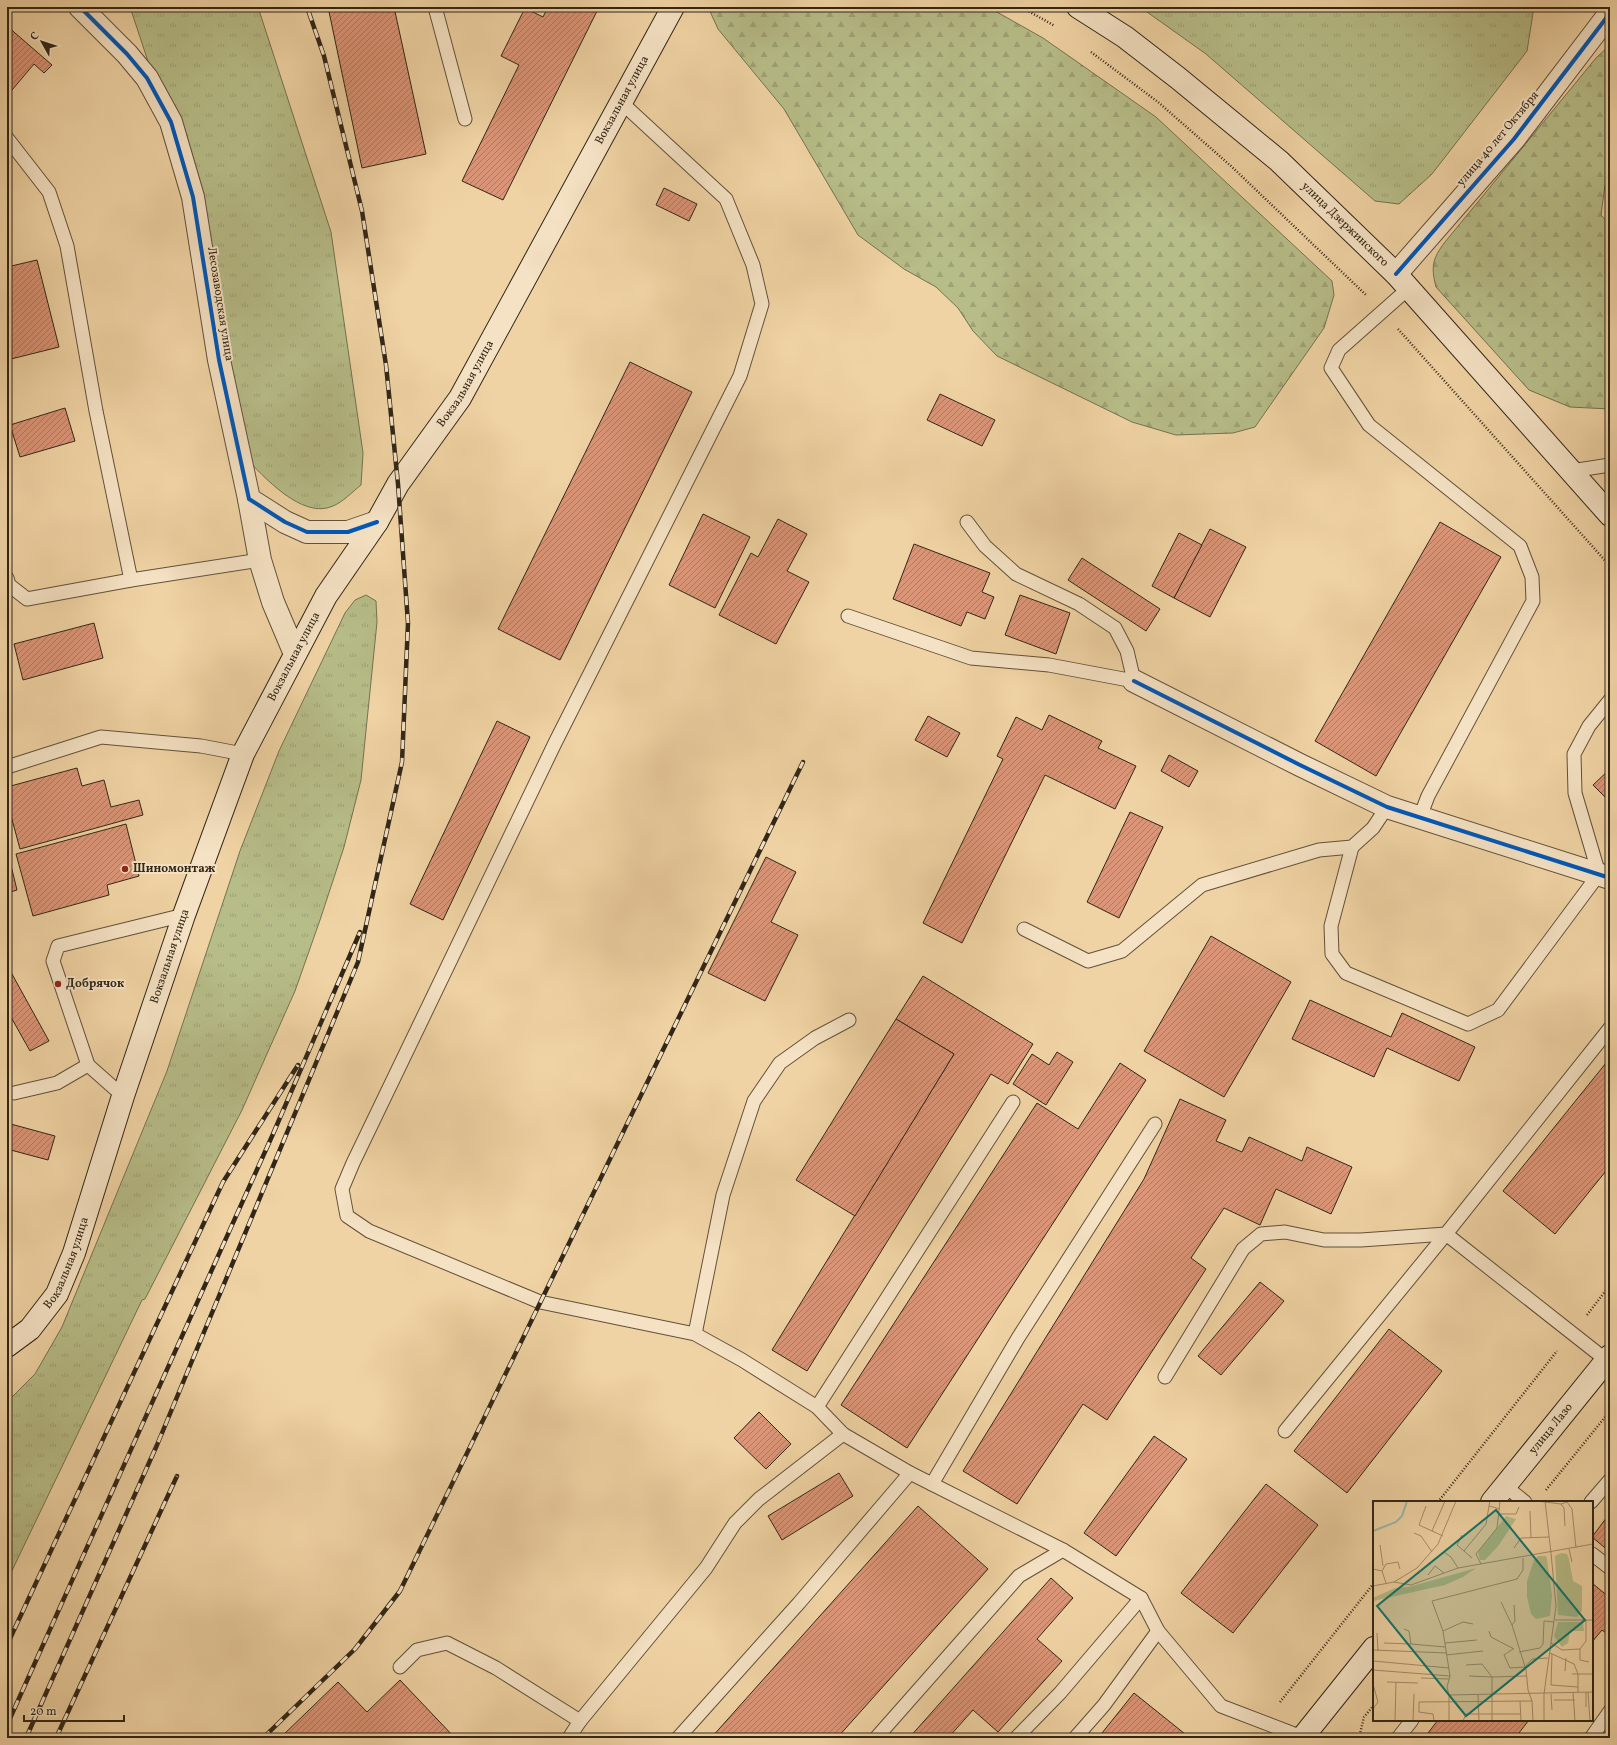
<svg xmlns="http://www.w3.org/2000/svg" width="1617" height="1745" viewBox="0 0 1617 1745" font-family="Vollkorn,serif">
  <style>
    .grass { fill: url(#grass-tufts); stroke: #747250 }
    .forest { fill: url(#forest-firs); stroke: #747250 }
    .building { fill: url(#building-hatch); stroke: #312617 }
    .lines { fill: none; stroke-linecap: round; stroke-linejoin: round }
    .service-casing { stroke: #61513a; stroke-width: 15 }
    .minor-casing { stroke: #61513a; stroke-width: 24 }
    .secondary-casing { stroke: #312617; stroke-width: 24 }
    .path { stroke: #312617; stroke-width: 2.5; stroke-dasharray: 1 2; stroke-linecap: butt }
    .service { stroke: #f5e2c4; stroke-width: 13 }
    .minor { stroke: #f5e2c4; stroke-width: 22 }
    .secondary { stroke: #f5e2c4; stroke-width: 22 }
    .rail-casing { stroke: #312617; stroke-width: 4.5 }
    .rail { stroke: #f5e2c4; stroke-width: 3; stroke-dasharray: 9; stroke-linecap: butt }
    .cycleway-casing { stroke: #f5e2c4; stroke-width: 6 }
    .cycleway { stroke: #0057b8; stroke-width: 4 }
    .poi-dot { fill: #8f2418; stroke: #f5e2c4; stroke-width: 1.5 }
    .labels { text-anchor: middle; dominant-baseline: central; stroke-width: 4; stroke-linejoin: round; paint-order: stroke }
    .street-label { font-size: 12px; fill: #312617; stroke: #f5e2c4 }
    .poi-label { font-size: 12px; font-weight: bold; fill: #312617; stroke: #f5e2c4; text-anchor: start }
    .inset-river { fill: none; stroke: #9ab8a8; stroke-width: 2 }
    .inset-road { fill: none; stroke: #a48e6c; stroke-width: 1 }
    .view { fill: #0f766e; fill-opacity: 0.15; stroke: #0f766e; stroke-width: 2 }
    .inset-edge { fill: none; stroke: #312617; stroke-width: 2 }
  </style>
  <defs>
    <pattern id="grass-tufts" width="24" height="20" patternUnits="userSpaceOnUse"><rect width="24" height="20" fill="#b7bd88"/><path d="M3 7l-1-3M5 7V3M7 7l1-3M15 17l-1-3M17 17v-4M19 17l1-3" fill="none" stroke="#9ea275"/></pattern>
    <pattern id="forest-firs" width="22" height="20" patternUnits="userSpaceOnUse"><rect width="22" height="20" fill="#b7bd88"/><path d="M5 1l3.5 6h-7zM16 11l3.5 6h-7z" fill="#9ea275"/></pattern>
    <pattern id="building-hatch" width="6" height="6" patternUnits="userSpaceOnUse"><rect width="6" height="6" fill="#db9578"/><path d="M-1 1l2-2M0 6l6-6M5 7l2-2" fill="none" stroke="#b27961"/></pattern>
  </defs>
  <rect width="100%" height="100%" fill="#f0d3a4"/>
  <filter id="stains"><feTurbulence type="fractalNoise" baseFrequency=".005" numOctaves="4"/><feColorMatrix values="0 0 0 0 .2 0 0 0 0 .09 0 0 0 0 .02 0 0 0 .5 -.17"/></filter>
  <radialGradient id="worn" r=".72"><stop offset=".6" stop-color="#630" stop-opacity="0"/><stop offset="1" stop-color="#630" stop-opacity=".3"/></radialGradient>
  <g class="grass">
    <path d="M130 7H258L331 232 363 453 361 485C352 492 343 502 333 506 302 520 263 476 244 456L195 203Z"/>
    <path d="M1140 7H1534L1527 51 1432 174 1399 204 1375 201 1206 54Z"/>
    <path d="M366 595 376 601 377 622 361 780 344 847 320 920 295 991 242 1110 145 1299 142 1300 7 1581V1402L35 1374 62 1327 167 1071 240 851 279 751 345 613 355 600Z"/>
  </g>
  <g class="forest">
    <path d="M708 7H988L1043 38 1156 117 1332 281 1334 295 1324 328 1255 427 1233 433 1176 435 1132 422 997 356 973 331 958 308 936 287 904 269 858 235 784 109 718 29Z"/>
    <path d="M1610 45V178L1605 185 1601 215 1610 225V409L1570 407 1529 390 1436 287C1431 267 1432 259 1445 242L1596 58Z"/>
  </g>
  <g class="building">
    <path d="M328 7H394L426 154 362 168Z"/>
    <path d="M548 7H599L503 200 462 181 519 65 501 56 525 8 543 17Z"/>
    <path d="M7 26 52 65 44 73 34 64 12 90 7 86Z"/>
    <path d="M664 188 697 204 689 221 656 205Z"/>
    <path d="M37 260 59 347 7 360V267Z"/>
    <path d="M630 362 692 392 560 660 498 629Z"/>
    <path d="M940 394 995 420 982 446 927 420Z"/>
    <path d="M65 408 75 441 20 457 10 425Z"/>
    <path d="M703 514 750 537 715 608 669 585Z"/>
    <path d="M778 519 807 534 787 571 809 582 776 644 719 615 751 553 758 557Z"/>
    <path d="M1440 522 1501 557 1376 776 1315 741Z"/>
    <path d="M1210 529 1246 547 1210 617 1174 598Z"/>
    <path d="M1179 533 1202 545 1174 598 1152 586Z"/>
    <path d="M914 544 990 573 982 592 994 597 985 619 967 612 961 626 893 599Z"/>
    <path d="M1082 558 1160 609 1146 631 1068 580Z"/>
    <path d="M1020 595 1070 613 1056 654 1005 635Z"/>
    <path d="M94 623 103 658 23 680 14 644Z"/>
    <path d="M1049 715 1102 741 1098 748 1136 766 1115 809 1045 775 962 943 923 923 1003 759 997 756 1016 717 1042 730Z"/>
    <path d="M928 716 960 733 947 757 915 740Z"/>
    <path d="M497 721 530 737 443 920 410 904Z"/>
    <path d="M1169 755 1198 771 1189 787 1161 771Z"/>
    <path d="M77 768 82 786 104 780 111 807 139 800 143 815 20 849 7 801V787Z"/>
    <path d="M1610 769V802L1593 785Z"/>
    <path d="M1130 812 1163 827 1119 918 1087 902Z"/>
    <path d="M126 824 139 876 107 885 109 895 33 916 16 854Z"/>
    <path d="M7 849 17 890 7 893Z"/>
    <path d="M766 857 796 872 771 922 798 935 765 1001 708 973Z"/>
    <path d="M1211 936 1291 982 1224 1097 1144 1051Z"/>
    <path d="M7 965 49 1041 30 1051 7 1010Z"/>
    <path d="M923 976 1033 1044 1008 1084 991 1074 807 1371 772 1350 954 1054 896 1019Z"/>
    <path d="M1310 1000 1391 1037 1402 1013 1475 1047 1459 1081 1387 1048 1374 1077 1292 1039Z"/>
    <path d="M896 1019 954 1054 855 1216 796 1180Z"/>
    <path d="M1057 1052 1073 1062 1046 1105 1013 1084 1032 1054 1049 1065Z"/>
    <path d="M1610 1058V1166L1555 1234 1503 1191Z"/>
    <path d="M1120 1063 1146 1080 907 1448 841 1405 1037 1103 1078 1129Z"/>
    <path d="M1180 1099 1226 1120 1216 1141 1242 1152 1249 1137 1302 1161 1307 1147 1352 1167 1331 1214 1276 1189 1260 1225 1224 1208 1191 1258 1206 1269 1107 1420 1083 1404 1017 1504 963 1471 1144 1179Z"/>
    <path d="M7 1123 55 1136 48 1160 7 1149Z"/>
    <path d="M1260 1282 1284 1301 1221 1375 1198 1356Z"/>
    <path d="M1389 1329 1442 1371 1347 1493 1294 1451Z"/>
    <path d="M759 1412 791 1444 766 1469 734 1438Z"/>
    <path d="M1154 1436 1187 1459 1116 1556 1084 1533Z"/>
    <path d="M839 1473 853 1496 782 1540 768 1516Z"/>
    <path d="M1266 1484 1318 1525 1233 1633 1181 1593Z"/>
    <path d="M918 1506 988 1569 837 1738H711Z"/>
    <path d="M1610 1513V1552L1592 1537Z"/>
    <path d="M1051 1578 1073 1598 1037 1639 1062 1661 998 1732 973 1710 948 1738H909Z"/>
    <path d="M1592 1583 1610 1598V1636L1602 1630 1592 1642Z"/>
    <path d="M400 1680 455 1738H280L338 1682 367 1712Z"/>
    <path d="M1134 1693 1190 1738H1098Z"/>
    <path d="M1438 1720H1529L1515 1738H1433L1428 1733Z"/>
  </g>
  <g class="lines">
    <defs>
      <g id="service">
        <path d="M435 7 465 119"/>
        <path d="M622 103 726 199 753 265 762 304 740 376 555 743 353 1163 342 1189 347 1216 369 1231 540 1302 695 1334 742 1360 817 1407 843 1434 910 1473 1063 1550 1141 1598 1158 1631 1221 1706 1302 1737"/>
        <path d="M7 138 49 192 67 246 96 411 131 580"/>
        <path d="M1409 288 1339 350 1331 368 1369 425 1520 546 1532 577 1533 601 1428 796 1420 817"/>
        <path d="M1571 471 1610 465"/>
        <path d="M7 578 9 585 27 599 131 580 260 560"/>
        <path d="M848 616 971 658 1049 665 1134 681 1127 651 1115 628 1079 604 1016 574 985 546 967 522"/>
        <path d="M7 767 101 737 201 746 243 754"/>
        <path d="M1352 847 1331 926 1332 954 1346 973 1468 1024 1498 1010 1599 874 1575 793 1574 754 1589 726 1610 700"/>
        <path d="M1024 929 1088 961 1122 951 1202 885 1319 850 1352 847 1373 828 1387 807"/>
        <path d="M88 1065 53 961 58 946 184 915"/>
        <path d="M14 1093 57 1083 88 1065 123 1096"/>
        <path d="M695 1334 723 1195 754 1101 780 1063 815 1038 849 1020"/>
        <path d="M1165 1377 1243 1249 1261 1234 1285 1232 1324 1240H1361L1446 1234 1610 1028"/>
        <path d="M817 1407 1013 1102"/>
        <path d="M1285 1431 1446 1234 1610 1363"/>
        <path d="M932 1484 1018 1338 1155 1124"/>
        <path d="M1505 1486 1525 1502"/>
        <path d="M1591 1502 1610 1480"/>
        <path d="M1592 1554 1610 1568"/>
        <path d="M400 1667 417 1650 447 1643 496 1668 580 1721 706 1568 735 1523 759 1499 843 1434"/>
        <path d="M569 1738 580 1721"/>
        <path d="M678 1738 799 1603 910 1473"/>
        <path d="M876 1738 1019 1576 1063 1550"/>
        <path d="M1016 1738 1060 1693 1141 1598"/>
        <path d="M1075 1738 1104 1705 1158 1631"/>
        <path d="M1398 1738 1412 1720"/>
        <path d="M1591 1738 1610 1711"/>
      </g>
      <g id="minor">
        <path d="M80 7 127 54 147 78 171 122 193 197 219 360 249 499 285 522 307 532H348L377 522"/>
        <path d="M1396 274 1514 139 1610 13"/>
        <path d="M249 499 260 560 273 602 295 654"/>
        <path d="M1134 681 1300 765 1387 807 1610 878"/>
      </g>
      <g id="secondary">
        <path id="s1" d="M1078 7 1125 37 1178 78 1279 161 1396 274 1610 515"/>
        <path id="s2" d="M7 1346 30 1329 57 1294 74 1253 123 1096 184 915 243 754 326 596 377 522 398 484 460 398 673 7"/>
        <path id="s3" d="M1492 1502 1610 1356"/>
        <path d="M1302 1738 1374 1648"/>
      </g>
    </defs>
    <use href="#service" class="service-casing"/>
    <use href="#minor" class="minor-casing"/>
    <use href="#secondary" class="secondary-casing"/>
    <g class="path">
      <path d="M1021 7 1055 26"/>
      <path d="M1091 52 1158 102 1231 166 1366 295"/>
      <path d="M1398 329 1610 566"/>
      <path d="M1587 1315 1610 1285"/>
      <path d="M1546 1490 1610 1411"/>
      <path d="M1438 1502 1557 1351"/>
      <path d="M1280 1702 1374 1583"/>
      <path d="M1359 1738 1364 1717 1374 1705"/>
    </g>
    <use href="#service" class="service"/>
    <use href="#minor" class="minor"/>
    <use href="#secondary" class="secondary"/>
    <defs>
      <g id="rail">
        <path d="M7 1645 223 1182 298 1065"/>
        <path d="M7 1725 273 1134 360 932"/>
        <path d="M26 1738 157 1445 358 962 402 762 408 623 398 484 386 365 362 211 324 56 307 7"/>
        <path d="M56 1738 177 1476"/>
        <path d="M263 1738 355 1649 400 1591 803 762"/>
      </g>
    </defs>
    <use href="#rail" class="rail-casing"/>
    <use href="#rail" class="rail"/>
    <defs>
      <g id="cycleway">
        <path d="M80 7 127 54 147 78 171 122 193 197 219 360 249 499 285 522 307 532H348L377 522"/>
        <path d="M1396 274 1514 139 1610 13"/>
        <path d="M1134 681 1300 765 1387 807 1610 878"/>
      </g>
    </defs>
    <use href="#cycleway" class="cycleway-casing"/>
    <use href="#cycleway" class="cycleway"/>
  </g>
  <g class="poi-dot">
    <circle cx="125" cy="869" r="4"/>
    <circle cx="58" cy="984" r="4"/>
  </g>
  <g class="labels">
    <g class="street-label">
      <text stroke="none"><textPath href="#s2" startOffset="1401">Вокзальная улица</textPath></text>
      <text transform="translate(1498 139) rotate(-50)">улица 40 лет Октября</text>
      <text stroke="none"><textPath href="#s1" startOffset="345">улица Дзержинского</textPath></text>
      <text transform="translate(220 304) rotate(81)">Лесозаводская улица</text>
      <text stroke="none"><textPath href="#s2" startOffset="1077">Вокзальная улица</textPath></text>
      <text stroke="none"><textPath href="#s2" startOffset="754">Вокзальная улица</textPath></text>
      <text stroke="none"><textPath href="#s2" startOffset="429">Вокзальная улица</textPath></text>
      <text stroke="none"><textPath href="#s2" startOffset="105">Вокзальная улица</textPath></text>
      <text stroke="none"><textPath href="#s3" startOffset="94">улица Лазо</textPath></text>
    </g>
    <g class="poi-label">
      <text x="133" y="869">Шиномонтаж</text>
      <text x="66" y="984">Добрячок</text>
    </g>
  </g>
  <g transform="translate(1373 1501)">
    <rect width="220" height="220" fill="#f0d3a4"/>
    <path d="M133 15 143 18 126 44 112 59H107L105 51ZM188 52 194 53 196 58 200 80 209 85V110L204 116 185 114 182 55ZM103 67 90 76 72 84 0 100V97L22 87 36 86Z" fill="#b7bd88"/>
    <path d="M165 55H173L174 58 179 94 177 115 163 118 158 113 154 96V80L161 59ZM185 121H210L211 130H197L195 142 189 146 181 135Z" fill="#b7bd88"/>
    <path class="inset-river" d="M0 30 23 21 29 15 34 0"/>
    <path class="inset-road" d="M117 0 116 5 127 8M164 0 188 3 191 7 192 25M172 0 178 52M188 3 194 1 199 8 203 47M53 5 46 24 70 35M157 10 158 36M127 13H143L146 6M59 30 72 0M41 32 48 35 59 51M89 34 84 44 99 57M7 44 10 65M141 47 148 37 176 36M196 48 199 61M91 50 113 23 116 5M71 51 78 56 85 67M108 63 103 53 124 27 127 0M0 68 9 70 13 82M9 70 13 63 25 61 27 68M55 74 62 65 71 72M21 81 44 67 65 43 83 0M0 85 21 81 38 84 85 67 220 43M128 101 139 124 153 169 155 189 159 200 160 220M182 119H220M213 119V140L207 148V159L216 161M139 124 142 120 141 104M31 128 36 130 38 143 72 146M70 130 90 121 100 123M116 130 118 136 141 148M4 132 5 150M11 142 38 143M72 142 104 139M178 142 189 149 207 148M140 148 131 154 137 167 152 166 159 158 175 157M0 149 73 152M146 151 167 147 170 143 171 120 181 121M177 152 201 163 205 173V191M179 153 178 184 205 186M73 154 110 150M0 160 76 167M93 164 109 163 119 176 153 175M0 169 77 175M192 170 193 157M199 173H220M96 175 119 176V220M48 177 76 178M14 181 45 182M0 183 5 201 0 208M200 191 202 220M213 191V206M215 191 217 220M178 193 179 209M76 194 74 186 77 175 70 130 59 100 144 78 150 69V57M105 194 106 220M181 199H202M147 200 148 220M22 220 23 181M40 220 41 193M61 220 60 213 46 211V201L159 200M76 220V194L220 191M90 220 93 213H147M171 220V193L183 105 178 52"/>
    <path class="view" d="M123 9 212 119 93 215 4 105Z"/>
    <rect width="220" height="220" class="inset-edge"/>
  </g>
  <rect width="1617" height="1745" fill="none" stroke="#f0d3a4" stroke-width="24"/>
  <rect x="8" y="8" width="1601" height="1729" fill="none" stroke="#312617" stroke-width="2"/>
  <rect x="12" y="12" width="1593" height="1721" fill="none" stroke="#312617"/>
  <g transform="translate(42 42) rotate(309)" stroke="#f5e2c4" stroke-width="3" paint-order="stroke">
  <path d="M0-3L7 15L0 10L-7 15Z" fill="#312617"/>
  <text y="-6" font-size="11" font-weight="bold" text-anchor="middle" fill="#312617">С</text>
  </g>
  <path d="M24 1715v6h100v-6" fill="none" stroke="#312617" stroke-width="2"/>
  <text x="30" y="1715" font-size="12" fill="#312617" stroke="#f5e2c4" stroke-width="3" paint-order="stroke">20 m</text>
  <rect width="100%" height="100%" filter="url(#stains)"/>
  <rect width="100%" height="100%" fill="url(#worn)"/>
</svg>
